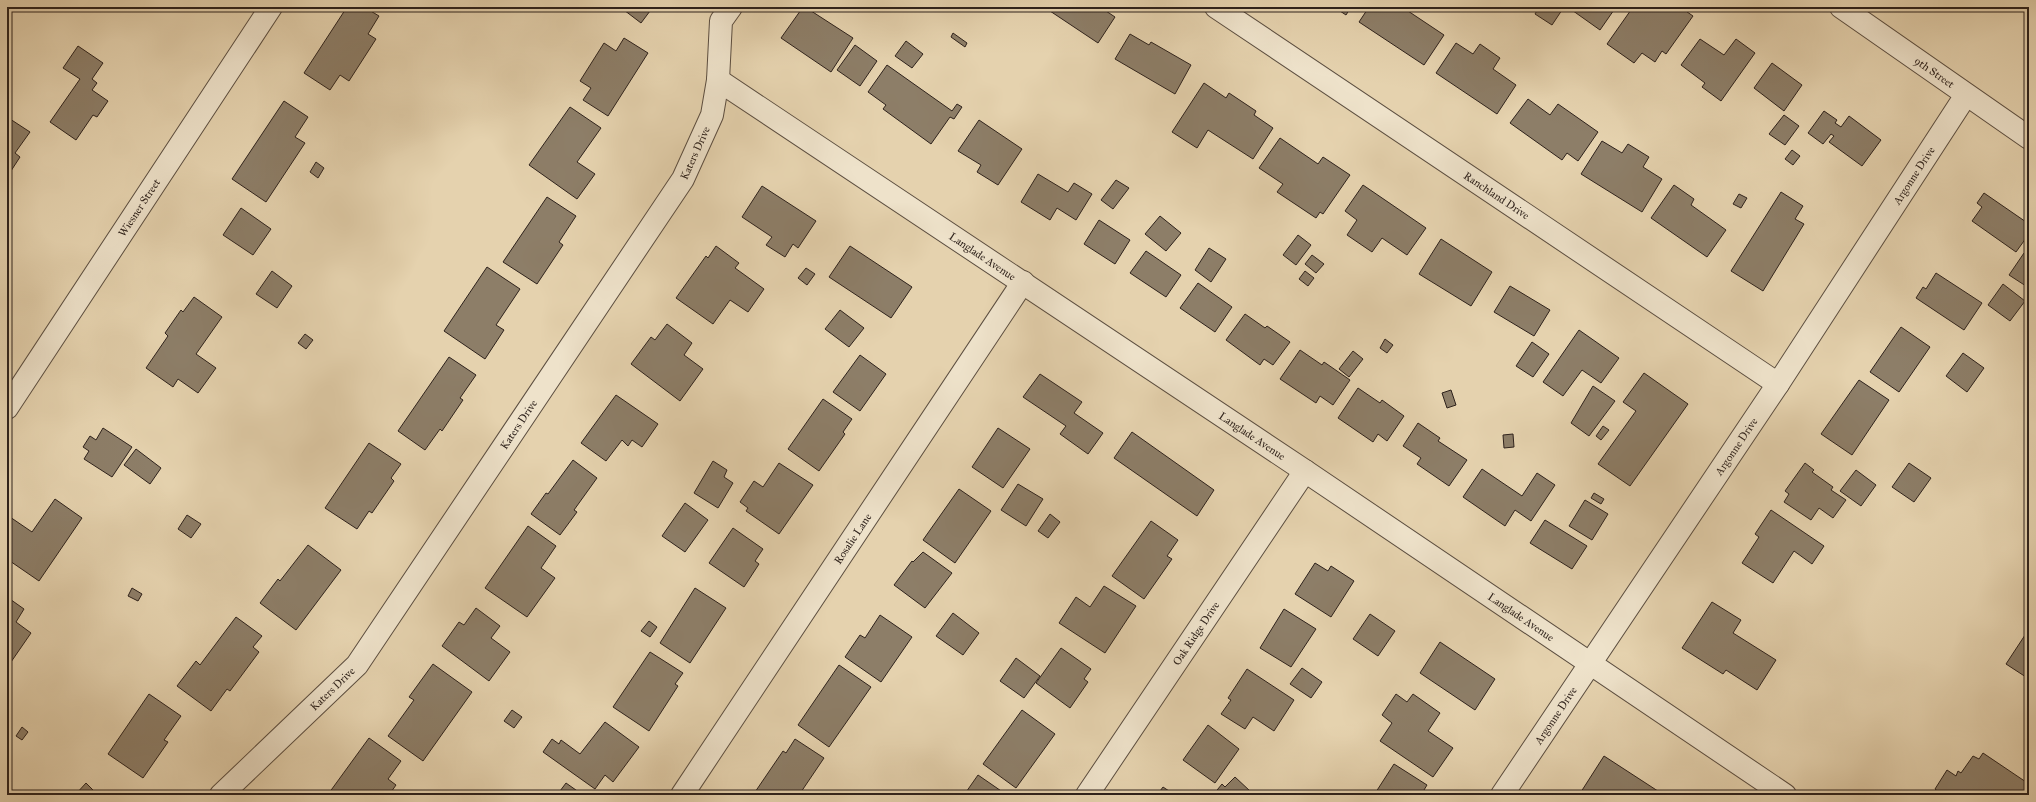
<svg xmlns="http://www.w3.org/2000/svg" width="2036" height="802" viewBox="0 0 2036 802" font-family="'IM FELL Great Primer',serif">
  <style>
    .building { fill: #8d7e68; stroke: #2e221c }
    .lines { fill: none; stroke-linecap: round; stroke-linejoin: round }
    .minor-casing { stroke: #5c4e40; stroke-width: 24 }
    .minor { stroke: #eee2ca; stroke-width: 22 }
    .labels { text-anchor: middle; dominant-baseline: central; stroke-width: 4; stroke-linejoin: round; paint-order: stroke }
    .street-label { font-size: 11px; fill: #2e221c; stroke: #eee2ca }
  </style>
  <rect width="100%" height="100%" fill="#e5d2ae"/>
  <filter id="stains"><feTurbulence type="fractalNoise" baseFrequency=".005" numOctaves="4"/><feColorMatrix values="0 0 0 0 .2 0 0 0 0 .09 0 0 0 0 .02 0 0 0 .5 -.17"/></filter>
  <radialGradient id="worn" r=".72"><stop offset=".6" stop-color="#630" stop-opacity="0"/><stop offset="1" stop-color="#630" stop-opacity=".3"/></radialGradient>
  <g class="building">
    <path d="M347 7H364L379 16 368 34 376 39 349 81 340 75 330 90 304 73Z"/>
    <path d="M620 7H653L641 23Z"/>
    <path d="M803 7H805L853 38 831 72 781 38Z"/>
    <path d="M1044 7H1100L1115 17 1098 43Z"/>
    <path d="M1334 7H1351L1346 15Z"/>
    <path d="M1369 7H1402L1444 35 1424 65 1359 22Z"/>
    <path d="M1539 7H1564L1552 25 1535 14Z"/>
    <path d="M1570 7H1616L1600 30 1569 8Z"/>
    <path d="M1633 7H1680L1693 16 1666 54 1662 51 1655 62 1642 53 1634 63 1607 44Z"/>
    <path d="M953 33 967 43 965 47 951 37Z"/>
    <path d="M1130 34 1149 45 1151 42 1191 65 1175 94 1115 59Z"/>
    <path d="M624 38 648 53 608 116 583 100 591 88 580 81 604 43 616 51Z"/>
    <path d="M1700 39 1724 55 1736 39 1755 53 1721 101 1702 87 1705 83 1681 65Z"/>
    <path d="M906 41 923 54 912 68 895 56Z"/>
    <path d="M1456 43 1473 54 1480 44 1500 58 1493 69 1516 85 1497 114 1436 73Z"/>
    <path d="M855 45 877 61 860 86 837 70Z"/>
    <path d="M78 46 103 63 92 79 97 83 92 90 108 101 97 117 93 115 76 140 50 122 80 79 63 68Z"/>
    <path d="M1772 63 1802 85 1784 111 1754 88Z"/>
    <path d="M887 65 952 111 957 104 962 107 954 119 950 117 931 144 883 109 886 105 868 92Z"/>
    <path d="M1204 83 1226 98 1229 93 1256 111 1254 115 1273 128 1253 159 1208 130 1197 148 1172 132Z"/>
    <path d="M1528 99 1550 115 1558 104 1598 132 1578 161 1567 153 1562 160 1510 123Z"/>
    <path d="M284 101 308 117 295 137 305 143 266 202 232 179Z"/>
    <path d="M570 107 601 128 577 162 595 174 577 199 529 165Z"/>
    <path d="M1824 111 1837 120 1835 123 1841 127 1849 116 1881 140 1862 166 1829 142 1834 136 1831 134 1823 144 1808 133Z"/>
    <path d="M1784 115 1799 126 1785 145 1769 134Z"/>
    <path d="M7 117 30 132 15 153 20 157 9 174 7 173Z"/>
    <path d="M979 120 1022 149 998 185 977 172 981 165 958 151Z"/>
    <path d="M1280 138 1318 164 1323 157 1350 175 1323 214 1320 212 1316 218 1277 192 1283 184 1259 168Z"/>
    <path d="M1602 141 1622 153 1628 144 1649 157 1643 167 1662 179 1642 212 1581 174Z"/>
    <path d="M1792 150 1800 156 1793 165 1785 159Z"/>
    <path d="M316 162 324 168 318 178 310 172Z"/>
    <path d="M1038 174 1068 192 1074 183 1092 194 1076 220 1057 208 1050 220 1021 202Z"/>
    <path d="M1116 180 1129 188 1113 209 1101 200Z"/>
    <path d="M1363 185 1426 228 1407 255 1382 238 1372 252 1347 235 1357 220 1345 211Z"/>
    <path d="M1674 185 1694 199 1691 205 1726 230 1707 257 1651 218Z"/>
    <path d="M762 186 816 221 798 248 793 244 785 257 766 245 772 237 742 217Z"/>
    <path d="M1781 192 1803 206 1795 219 1804 224 1763 291 1731 271Z"/>
    <path d="M1984 193 2029 224V234L2016 252 1972 221 1982 207 1977 203Z"/>
    <path d="M1739 194 1747 198 1741 208 1733 204Z"/>
    <path d="M547 197 576 216 559 242 563 245 537 284 503 262Z"/>
    <path d="M241 208 271 229 253 255 223 235Z"/>
    <path d="M1160 216 1181 233 1166 251 1145 234Z"/>
    <path d="M1099 220 1130 240 1115 264 1084 244Z"/>
    <path d="M1298 235 1311 245 1296 265 1283 255Z"/>
    <path d="M1441 239 1492 272 1471 306 1419 274Z"/>
    <path d="M716 246 739 263 735 268 764 289 748 312 730 300 713 324 676 298 706 256 708 258Z"/>
    <path d="M850 246 912 287 891 318 829 277Z"/>
    <path d="M1209 248 1226 259 1211 282 1195 270Z"/>
    <path d="M1146 251 1181 275 1166 297 1130 273Z"/>
    <path d="M2024 253 2029 257V288L2009 275Z"/>
    <path d="M1312 255 1324 264 1316 273 1305 264Z"/>
    <path d="M487 267 520 289 496 325 504 330 485 359 444 331Z"/>
    <path d="M806 268 815 274 807 285 798 278Z"/>
    <path d="M272 271 292 286 277 308 256 294Z"/>
    <path d="M1305 271 1314 278 1308 286 1299 279Z"/>
    <path d="M1936 273 1982 303 1964 330 1916 298 1923 287 1926 289Z"/>
    <path d="M1198 283 1232 307 1215 332 1180 308Z"/>
    <path d="M2003 284 2025 301 2010 321 1988 305Z"/>
    <path d="M1510 286 1550 310 1534 336 1494 312Z"/>
    <path d="M194 297 222 317 196 354 216 368 198 393 178 379 173 387 146 368 168 336 165 333 181 310 183 312Z"/>
    <path d="M840 310 864 328 849 347 825 329Z"/>
    <path d="M1245 314 1265 328 1267 326 1290 342 1273 365 1264 359 1260 365 1226 340Z"/>
    <path d="M667 324 692 343 684 355 703 369 680 401 631 364 651 337 655 340Z"/>
    <path d="M1901 327 1930 347 1899 392 1870 372Z"/>
    <path d="M1579 330 1619 358 1601 383 1582 370 1563 396 1543 382Z"/>
    <path d="M305 334 313 340 306 349 298 343Z"/>
    <path d="M1385 339 1393 345 1387 353 1380 348Z"/>
    <path d="M1532 342 1549 354 1533 377 1516 366Z"/>
    <path d="M1300 350 1322 365 1324 362 1350 380 1333 405 1320 396 1316 403 1280 379Z"/>
    <path d="M1353 351 1363 359 1349 377 1339 369Z"/>
    <path d="M1963 353 1984 368 1967 392 1946 376Z"/>
    <path d="M860 355 886 374 860 411 833 392Z"/>
    <path d="M449 357 476 375 460 398 463 400 442 431 440 429 425 450 398 431Z"/>
    <path d="M1644 373 1688 404 1630 486 1598 464 1636 411 1623 402Z"/>
    <path d="M1040 374 1082 402 1074 413 1103 433 1088 454 1060 434 1066 426 1023 397Z"/>
    <path d="M1859 380 1889 400 1852 455 1821 434Z"/>
    <path d="M1593 386 1615 401 1589 436 1571 423Z"/>
    <path d="M1358 388 1380 403 1382 400 1404 416 1387 441 1378 434 1373 442 1338 418Z"/>
    <path d="M1451 390 1456 405 1447 408 1442 393Z"/>
    <path d="M616 395 658 424 642 447 632 440 628 446 622 440 606 461 581 443Z"/>
    <path d="M823 399 852 419 843 432 845 434 819 471 788 449Z"/>
    <path d="M1418 423 1440 438 1438 441 1467 460 1449 486 1417 464 1421 458 1403 446Z"/>
    <path d="M1603 426 1609 430 1601 440 1596 436Z"/>
    <path d="M103 428 132 447 112 477 84 459 89 451 83 447 90 436 96 440Z"/>
    <path d="M998 428 1030 449 1003 488 972 467Z"/>
    <path d="M1132 432 1214 490 1197 516 1114 458Z"/>
    <path d="M1513 434 1514 447 1504 448 1503 435Z"/>
    <path d="M369 443 401 464 391 478 394 481 372 513 369 511 357 529 325 508Z"/>
    <path d="M136 449 161 468 150 484 124 465Z"/>
    <path d="M573 460 597 478 574 510 577 512 560 535 531 514 546 493 548 494Z"/>
    <path d="M713 461 727 470 724 477 733 483 718 508 694 493Z"/>
    <path d="M779 463 813 485 779 534 746 511 748 508 740 502 754 481 763 487Z"/>
    <path d="M1805 463 1814 470 1812 472 1833 487 1831 490 1846 500 1833 518 1819 508 1811 520 1784 502 1789 494 1785 491Z"/>
    <path d="M1909 463 1931 478 1914 502 1892 487Z"/>
    <path d="M1482 469 1522 496 1537 473 1555 485 1531 521 1515 510 1505 526 1463 497Z"/>
    <path d="M1856 470 1876 485 1861 506 1840 491Z"/>
    <path d="M1018 484 1043 499 1026 526 1001 510Z"/>
    <path d="M959 489 991 511 955 563 923 540Z"/>
    <path d="M1594 493 1604 499 1601 504 1591 498Z"/>
    <path d="M55 499 82 518 39 581 7 559V522L10 517 32 532Z"/>
    <path d="M1585 500 1608 514 1592 540 1569 526Z"/>
    <path d="M685 503 708 520 685 552 662 536Z"/>
    <path d="M1771 510 1824 546 1812 564 1794 551 1773 583 1742 563 1759 537 1755 534Z"/>
    <path d="M1050 514 1060 522 1048 538 1038 531Z"/>
    <path d="M187 515 201 524 191 538 178 529Z"/>
    <path d="M1545 520 1587 546 1572 569 1530 543Z"/>
    <path d="M1151 521 1178 540 1167 556 1172 559 1144 599 1112 576Z"/>
    <path d="M528 526 556 546 541 568 555 578 527 617 485 588Z"/>
    <path d="M733 528 763 549 755 561 759 564 744 587 709 563Z"/>
    <path d="M308 545 341 570 296 630 260 603 278 579 280 581Z"/>
    <path d="M923 552 952 573 925 608 894 585 912 561 913 562Z"/>
    <path d="M1315 563 1328 571 1331 566 1354 581 1331 617 1295 594Z"/>
    <path d="M1104 586 1136 606 1105 653 1059 623 1076 597 1090 607Z"/>
    <path d="M132 588 142 594 138 601 128 596Z"/>
    <path d="M695 588 726 608 690 663 660 643Z"/>
    <path d="M7 597 24 609 16 622 31 633 11 662 7 659Z"/>
    <path d="M1712 602 1741 620 1733 633 1776 660 1757 690 1726 670 1723 674 1682 648Z"/>
    <path d="M476 608 500 626 491 638 510 652 489 681 442 646 459 622 464 625Z"/>
    <path d="M1284 609 1316 629 1291 667 1260 648Z"/>
    <path d="M953 613 979 633 963 655 936 636Z"/>
    <path d="M1370 614 1395 631 1378 656 1353 639Z"/>
    <path d="M880 615 912 637 881 682 845 657 860 635 865 638Z"/>
    <path d="M236 617 262 636 253 647 259 652 230 691 227 689 211 711 177 686 196 661 200 665Z"/>
    <path d="M649 621 657 627 650 637 641 631Z"/>
    <path d="M2029 629V679L2006 664Z"/>
    <path d="M1440 642 1495 679 1475 710 1420 673Z"/>
    <path d="M1061 648 1091 669 1084 679 1088 682 1070 708 1036 683Z"/>
    <path d="M650 652 683 673 675 684 678 686 649 731 613 707Z"/>
    <path d="M1016 658 1040 676 1024 698 1000 681Z"/>
    <path d="M433 664 472 692 423 761 388 736 414 700 409 697Z"/>
    <path d="M839 665 871 687 829 747 798 725Z"/>
    <path d="M1302 668 1322 682 1311 698 1290 684Z"/>
    <path d="M1247 669 1294 700 1274 731 1253 717 1245 729 1221 714 1231 700 1228 698Z"/>
    <path d="M149 694 181 716 164 740 168 742 143 778 108 754Z"/>
    <path d="M1396 694 1407 702 1413 694 1440 713 1428 731 1453 748 1433 777 1380 741 1392 723 1382 715Z"/>
    <path d="M512 710 522 717 514 728 504 721Z"/>
    <path d="M1022 710 1055 734 1016 788 983 764Z"/>
    <path d="M605 722 639 747 613 782 605 775 595 789 543 752 552 739 559 744 561 740 580 754Z"/>
    <path d="M1208 725 1239 749 1215 783 1183 760Z"/>
    <path d="M22 727 28 732 22 740 16 736Z"/>
    <path d="M369 738 401 761 388 779 396 785 389 795H332L329 793Z"/>
    <path d="M795 739 824 758 799 795H753L783 751 786 753Z"/>
    <path d="M1983 753 2029 784V795H1942L1935 789 1947 770 1956 776 1958 771 1961 773 1973 756 1979 759Z"/>
    <path d="M1604 756 1664 795H1579Z"/>
    <path d="M1394 764 1427 785 1421 795H1374Z"/>
    <path d="M978 775 1007 795H964Z"/>
    <path d="M1235 777 1250 791 1247 795H1213L1222 784 1225 787Z"/>
    <path d="M86 783 98 795H75Z"/>
    <path d="M566 783 583 795H557Z"/>
    <path d="M1163 787 1175 795H1157Z"/>
  </g>
  <g class="lines">
    <defs>
      <g id="minor">
        <path id="s1" d="M1216 7 1778 384"/>
        <path id="s2" d="M1841 7 2029 138"/>
        <path id="s3" d="M718 80 1305 471 1785 795"/>
        <path id="s4" d="M7 408 271 7"/>
        <path id="s5" d="M221 795 357 665 683 179 712 115 718 80 721 21 731 7"/>
        <path id="s6" d="M682 795 1023 282"/>
        <path id="s7" d="M1087 795 1305 471"/>
        <path id="s8" d="M1502 795 1778 384 1966 95"/>
      </g>
    </defs>
    <use href="#minor" class="minor-casing"/>
    <use href="#minor" class="minor"/>
  </g>
  <g class="labels">
    <g class="street-label">
      <text stroke="none"><textPath href="#s2" startOffset="114">9th Street</textPath></text>
      <text stroke="none"><textPath href="#s5" startOffset="802">Katers Drive</textPath></text>
      <text stroke="none"><textPath href="#s8" startOffset="744">Argonne Drive</textPath></text>
      <text stroke="none"><textPath href="#s1" startOffset="338">Ranchland Drive</textPath></text>
      <text stroke="none"><textPath href="#s4" startOffset="240">Wiesner Street</textPath></text>
      <text stroke="none"><textPath href="#s3" startOffset="318">Langlade Avenue</textPath></text>
      <text stroke="none"><textPath href="#s5" startOffset="478">Katers Drive</textPath></text>
      <text stroke="none"><textPath href="#s3" startOffset="642">Langlade Avenue</textPath></text>
      <text stroke="none"><textPath href="#s8" startOffset="420">Argonne Drive</textPath></text>
      <text stroke="none"><textPath href="#s6" startOffset="308">Rosalie Lane</textPath></text>
      <text stroke="none"><textPath href="#s3" startOffset="966">Langlade Avenue</textPath></text>
      <text stroke="none"><textPath href="#s7" startOffset="195">Oak Ridge Drive</textPath></text>
      <text stroke="none"><textPath href="#s5" startOffset="154">Katers Drive</textPath></text>
      <text stroke="none"><textPath href="#s8" startOffset="96">Argonne Drive</textPath></text>
    </g>
  </g>
  <rect width="2036" height="802" fill="none" stroke="#e5d2ae" stroke-width="24"/>
  <rect x="8" y="8" width="2020" height="786" fill="none" stroke="#2e221c" stroke-width="2"/>
  <rect x="12" y="12" width="2012" height="778" fill="none" stroke="#2e221c"/>
  <rect width="100%" height="100%" filter="url(#stains)"/>
  <rect width="100%" height="100%" fill="url(#worn)"/>
</svg>
